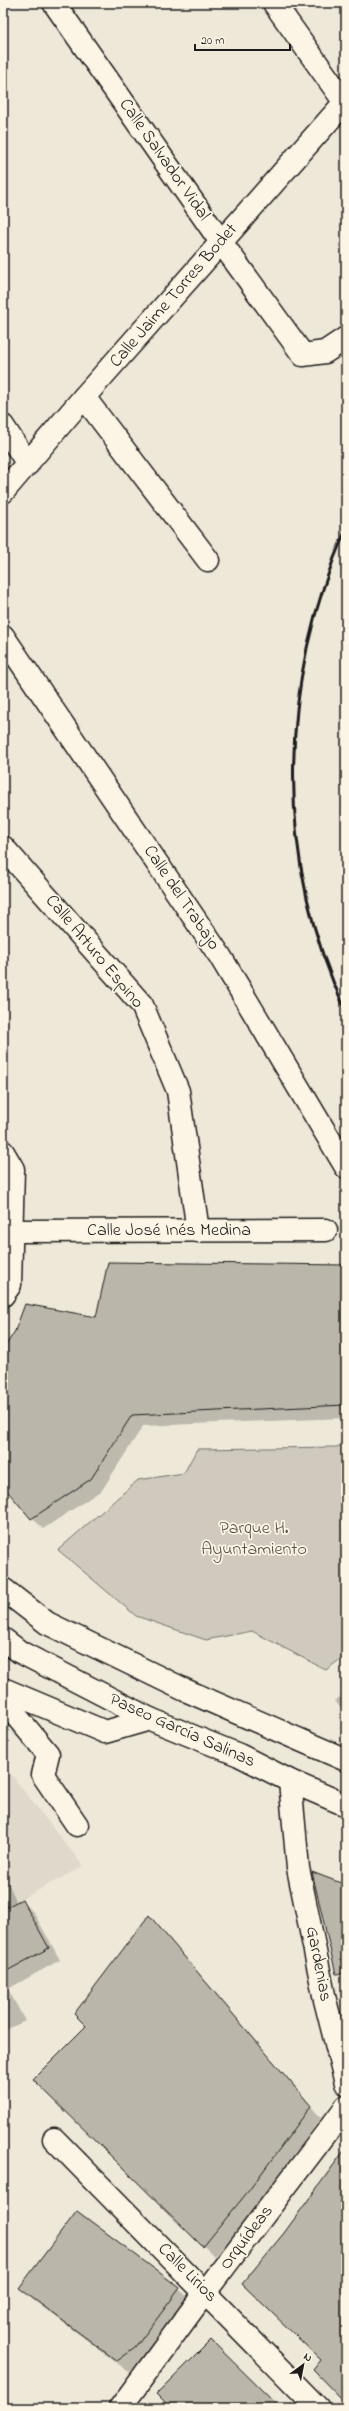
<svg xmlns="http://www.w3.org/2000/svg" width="349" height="2411" viewBox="0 0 349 2411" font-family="'Indie Flower',sans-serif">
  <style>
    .built { fill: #ded9cb }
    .green { fill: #cfcabd; stroke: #76736c }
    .shadow { fill: #0003 }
    .building { fill: #bab6aa; stroke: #1c1c1c }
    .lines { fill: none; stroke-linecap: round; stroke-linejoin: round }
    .minor-casing { stroke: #1c1c1c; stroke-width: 25 }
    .secondary-casing { stroke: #1c1c1c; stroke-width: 25 }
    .minor { stroke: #fcf5e5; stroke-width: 22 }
    .secondary { stroke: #fcf5e5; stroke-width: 22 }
    .rail { stroke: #1c1c1c; stroke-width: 3 }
    .labels { text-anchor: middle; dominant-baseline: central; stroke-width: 3.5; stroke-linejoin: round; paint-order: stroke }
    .street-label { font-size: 18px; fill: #1c1c1c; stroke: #fcf5e5 }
    .park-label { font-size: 18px; fill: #52504c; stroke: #fcf5e5 }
  </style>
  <rect width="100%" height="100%" fill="#eee8d9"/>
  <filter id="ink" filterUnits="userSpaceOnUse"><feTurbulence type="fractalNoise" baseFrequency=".025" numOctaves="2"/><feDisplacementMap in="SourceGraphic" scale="8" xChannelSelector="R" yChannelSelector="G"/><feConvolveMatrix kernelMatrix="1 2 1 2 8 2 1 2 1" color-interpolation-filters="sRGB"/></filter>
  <g filter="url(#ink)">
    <path class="built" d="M3 1764 83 1866 3 1909Z"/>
    <path class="green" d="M346 1444V1655L326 1670 252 1631 206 1640 136 1616 58 1550 138 1480 184 1473 197 1449 336 1447Z"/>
    <g class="shadow">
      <path d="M346 1265V1418L143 1426 102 1490 43 1529 3 1485V1352L97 1318Z"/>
      <path d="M346 1693V1712L334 1701Z"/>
      <path d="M3 1871 17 1903 21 1900 34 1913 60 1960 8 1989 25 2021 3 2031Z"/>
      <path d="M149 1917 321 2118 261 2200 215 2257 35 2079 87 2027Z"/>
      <path d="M20 2288 179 2289 191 2300 146 2359 129 2372 32 2299Z"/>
    </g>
    <g class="building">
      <path d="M108 1262 346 1265V1405L132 1415 91 1479 31 1519 3 1486V1350L15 1331 25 1304 96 1317Z"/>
      <path d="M312 1872 346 1885V1973L336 1974Z"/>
      <path d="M22 1899 49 1948 3 1973V1909Z"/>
      <path d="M149 1915 311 2106 250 2189 203 2247 33 2079 86 2026 74 2014Z"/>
      <path d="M346 2148V2404L313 2370 321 2360 242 2284 284 2233Z"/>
      <path d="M77 2211 180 2288 135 2348 117 2361 19 2288Z"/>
      <path d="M211 2340 280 2408H171L157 2394Z"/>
    </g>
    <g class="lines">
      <defs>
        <g id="minor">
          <path d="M54 3 221 242 303 355 325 352 346 338"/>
          <path d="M274 3 346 104"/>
          <path d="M84 397 208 560"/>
          <path d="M3 426 28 464"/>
          <path d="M3 492 84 397 346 101"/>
          <path d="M3 636 220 956 346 1167"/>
          <path d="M3 847 142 1005 178 1091 198 1231"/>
          <path d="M3 1152 13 1169 10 1285 3 1295"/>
          <path d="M11 1231 326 1230"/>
          <path d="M3 1689 105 1732 150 1719"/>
          <path d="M3 1700 48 1754 43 1775 77 1825"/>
          <path d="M290 1781 298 1868 325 2000 346 2083"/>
          <path d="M54 2139 318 2408"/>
          <path d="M120 2408 206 2291 346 2107"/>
        </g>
        <g id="secondary">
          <path d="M3 1589 47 1623 185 1690 346 1760"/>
          <path d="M3 1639 20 1652 150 1719 239 1755 290 1781 346 1805"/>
        </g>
      </defs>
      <use href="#minor" class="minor-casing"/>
      <use href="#secondary" class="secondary-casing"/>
      <use href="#minor" class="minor"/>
      <use href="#secondary" class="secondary"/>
      <path class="rail" d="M346 529C278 683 274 859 346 1011"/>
    </g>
  </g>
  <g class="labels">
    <g class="street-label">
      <text transform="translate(164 160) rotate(55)">Calle Salvador Vidal</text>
      <text transform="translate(174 296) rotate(-49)">Calle Jaime Torres Bodet</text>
      <text transform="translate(181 898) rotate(56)">Calle del Trabajo</text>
      <text transform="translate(94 952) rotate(50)">Calle Arturo Espino</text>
      <text x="169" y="1231">Calle José Inés Medina</text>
      <text transform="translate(182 1731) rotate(24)">Paseo García Salinas</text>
      <text transform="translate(318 1964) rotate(79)">Gardenias</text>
      <text transform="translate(247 2238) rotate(-53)">Orquídeas</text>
      <text transform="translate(187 2273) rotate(45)">Calle Lirios</text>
    </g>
    <g class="park-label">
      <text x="254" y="1529">Parque H.<tspan x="254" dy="21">Ayuntamiento</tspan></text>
    </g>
  </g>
  <rect width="349" height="2411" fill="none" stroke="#fcf5e5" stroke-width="16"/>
  <rect x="8" y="8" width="333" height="2395" fill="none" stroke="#1c1c1c" stroke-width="1.5" filter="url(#ink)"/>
  <g transform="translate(303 2365) rotate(32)" stroke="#fcf5e5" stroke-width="3" paint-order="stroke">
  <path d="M0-3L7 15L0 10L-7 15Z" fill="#1c1c1c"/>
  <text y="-6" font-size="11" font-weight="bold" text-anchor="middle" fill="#1c1c1c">N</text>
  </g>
  <path d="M195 44v6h95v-6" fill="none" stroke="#1c1c1c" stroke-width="2"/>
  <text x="201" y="44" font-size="12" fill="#1c1c1c" stroke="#fcf5e5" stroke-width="3" paint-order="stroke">20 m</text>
</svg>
